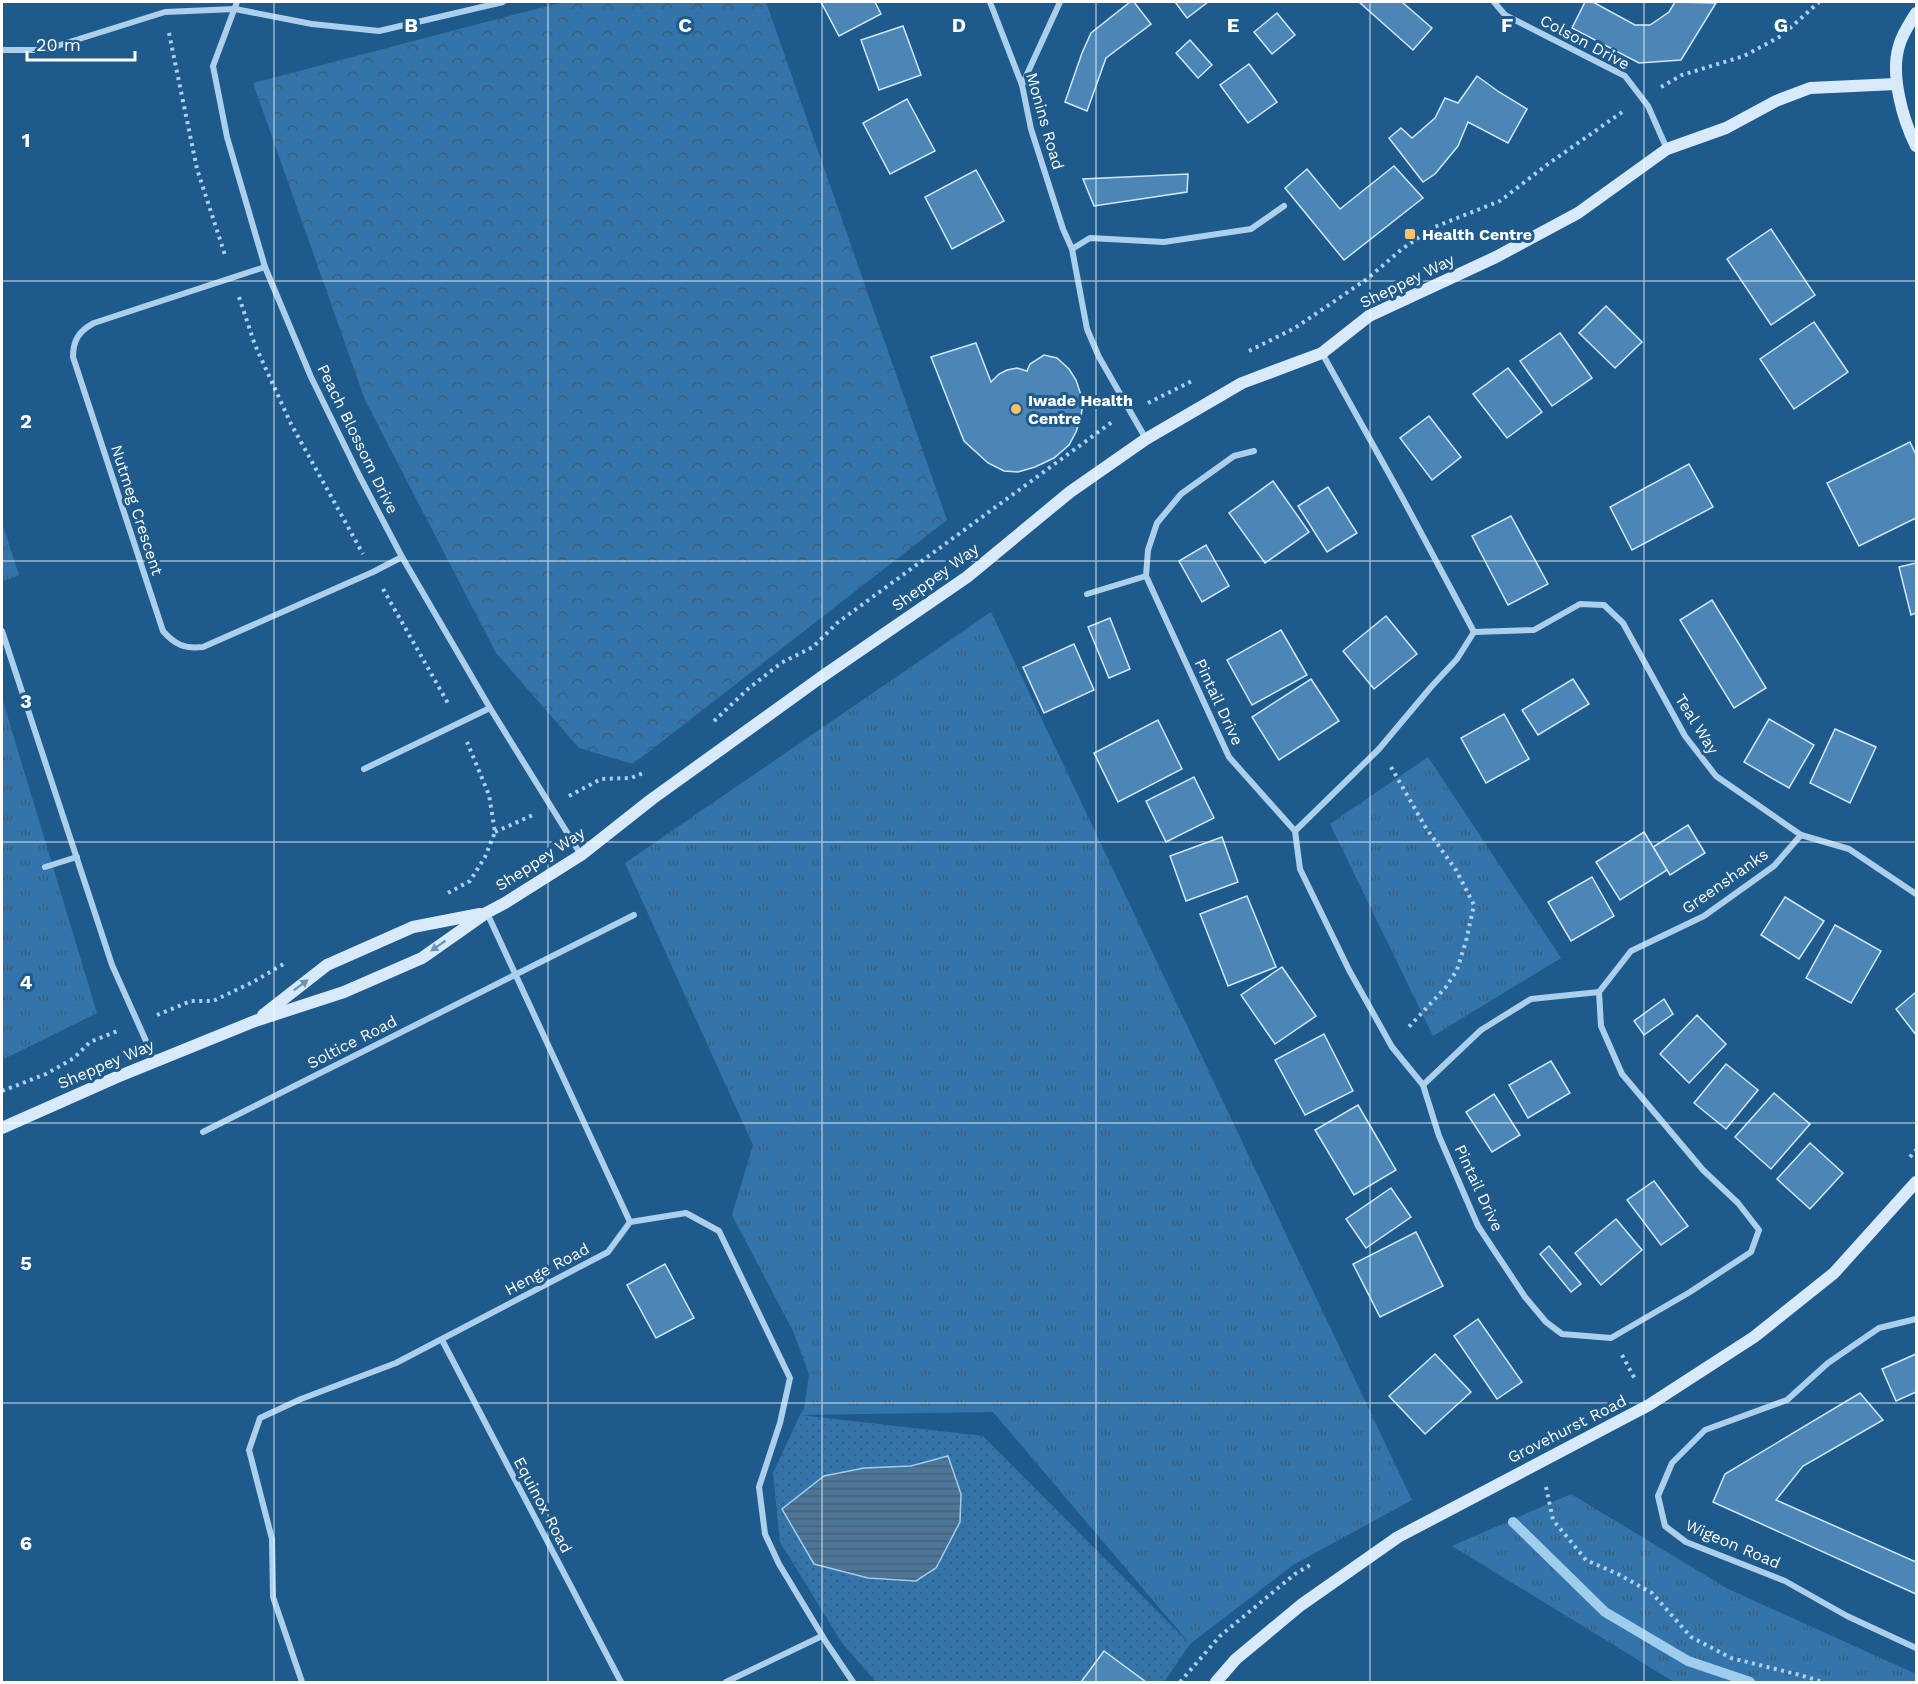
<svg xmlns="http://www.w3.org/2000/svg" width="1918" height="1684" viewBox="0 0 1918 1684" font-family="'Work Sans',sans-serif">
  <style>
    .grass { fill: url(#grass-tufts) }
    .park { fill: url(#park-crowns) }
    .garden { fill: url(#garden-dots); fill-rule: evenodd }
    .water { fill: url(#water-rules); stroke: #a0cced; stroke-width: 1.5 }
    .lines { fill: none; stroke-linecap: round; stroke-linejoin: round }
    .stream { stroke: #a0cced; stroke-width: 10 }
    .building { fill: #4c86b6; stroke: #d2e7f9; stroke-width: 1.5 }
    .path { stroke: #acd0ec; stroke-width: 4; stroke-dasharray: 3 4.5; stroke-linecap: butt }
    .street { stroke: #acd0ec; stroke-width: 6 }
    .secondary { stroke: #d8eaf9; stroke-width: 12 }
    .oneway { fill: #6994b8 }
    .grid { fill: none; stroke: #fff; stroke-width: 1.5; stroke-opacity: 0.55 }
    .poi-dot { fill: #fac26d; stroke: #1f5a8c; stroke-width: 2 }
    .labels { text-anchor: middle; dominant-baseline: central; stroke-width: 6; stroke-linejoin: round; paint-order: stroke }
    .street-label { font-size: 16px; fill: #fff; stroke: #1f5a8c }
    .poi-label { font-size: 16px; font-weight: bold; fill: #fff; stroke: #1f5a8c; text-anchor: start }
    .grid-label { font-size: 20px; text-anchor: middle; font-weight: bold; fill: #fff; stroke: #1f5a8c; stroke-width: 6; stroke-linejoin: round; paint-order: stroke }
  </style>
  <defs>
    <pattern id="grass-tufts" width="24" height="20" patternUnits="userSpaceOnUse" patternTransform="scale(1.5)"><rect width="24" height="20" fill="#3374aa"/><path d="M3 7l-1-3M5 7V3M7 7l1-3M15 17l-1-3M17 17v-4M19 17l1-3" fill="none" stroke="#415e76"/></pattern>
    <pattern id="park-crowns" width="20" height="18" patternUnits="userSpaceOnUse" patternTransform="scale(1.5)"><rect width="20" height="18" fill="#3374aa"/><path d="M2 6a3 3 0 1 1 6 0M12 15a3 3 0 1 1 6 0" fill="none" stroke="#415e76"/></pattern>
    <pattern id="garden-dots" width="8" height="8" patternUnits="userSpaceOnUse" patternTransform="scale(1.5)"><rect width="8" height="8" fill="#3374aa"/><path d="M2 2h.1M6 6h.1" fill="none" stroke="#415e76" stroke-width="1.8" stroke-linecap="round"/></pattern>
    <pattern id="water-rules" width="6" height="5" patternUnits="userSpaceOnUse" patternTransform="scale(1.5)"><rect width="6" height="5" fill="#4c7699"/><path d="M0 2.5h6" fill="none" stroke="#4c5f6f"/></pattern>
  </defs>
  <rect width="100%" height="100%" fill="#1f5a8c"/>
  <g class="grass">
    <path d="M2 523 19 575 2 582Z"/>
    <path d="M991 612 1412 1500 1293 1565 1190 1644 993 1412 800 1415 804 1409 809 1374 793 1331 732 1215 753 1145 625 863Z"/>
    <path d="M2 698 97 1013 2 1060Z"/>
    <path d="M1428 757 1561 958 1433 1036 1330 824Z"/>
    <path d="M1571 1494 1728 1589 1916 1674V1682H1674L1452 1546Z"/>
  </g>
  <path class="park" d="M563 2H766L947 520 633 764 579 748 496 653 365 400 253 83Z"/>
  <path class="garden" d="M800 1415 983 1436 1190 1644 1164 1682H1146L1104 1652 1081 1682H876L842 1643 780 1542 773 1473ZM947 1456 936 1568 916 1581 868 1578 864 1468 911 1466Z"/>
  <path class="water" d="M948 1456 961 1494 960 1522 936 1568 916 1581 868 1578 814 1564 782 1509 824 1476 864 1468 911 1466Z"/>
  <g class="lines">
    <path class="stream" d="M1513 1522 1605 1612 1688 1661 1750 1682"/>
  </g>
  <g class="building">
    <path d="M821 2H875L881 14 839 36Z"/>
    <path d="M1130 2H1134L1151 24 1106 58 1087 111 1065 102 1082 53 1091 33Z"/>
    <path d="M1175 2H1208L1187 18Z"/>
    <path d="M1359 2H1402L1432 28 1413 50Z"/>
    <path d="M1585 2H1593L1635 25H1650L1669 12 1675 2 1716 3 1681 60 1639 63 1572 28Z"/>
    <path d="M1277 13 1295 35 1272 54 1254 32Z"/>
    <path d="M903 26 921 75 879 90 861 40Z"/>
    <path d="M1190 40 1212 65 1198 78 1176 53Z"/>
    <path d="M1249 64 1277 102 1248 123 1220 85Z"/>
    <path d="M1477 76 1499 92 1527 109 1508 143 1468 122 1458 146 1435 174 1423 182 1389 138 1401 128 1412 138 1435 118 1445 98 1458 103Z"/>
    <path d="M907 99 935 151 890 174 863 123Z"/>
    <path d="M1394 166 1423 198 1344 260 1285 188 1307 169 1340 209Z"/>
    <path d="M976 170 1004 221 952 249 925 197Z"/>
    <path d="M1188 174 1187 192 1094 206 1083 179Z"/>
    <path d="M1771 229 1815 295 1771 325 1727 259Z"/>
    <path d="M1606 306 1642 342 1615 368 1579 333Z"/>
    <path d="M1814 322 1848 372 1794 409 1760 359Z"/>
    <path d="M1560 333 1592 378 1552 406 1520 361Z"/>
    <path d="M976 343 991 382 999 374 1007 370 1017 368 1027 371 1030 364 1044 355 1057 358 1069 369 1076 380 1083 401 1081 417 1076 432 1069 445 1054 458 1035 467 1018 472 1004 471 988 463 964 441 931 357Z"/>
    <path d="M1508 368 1542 412 1507 438 1473 394Z"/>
    <path d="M1429 416 1461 457 1432 480 1400 438Z"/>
    <path d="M1910 442 1916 455V518L1859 546 1827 483Z"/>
    <path d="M1689 464 1713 507 1632 550 1610 507Z"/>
    <path d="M1273 481 1309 532 1265 563 1229 513Z"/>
    <path d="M1328 487 1357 533 1327 552 1298 506Z"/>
    <path d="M1511 516 1548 584 1508 605 1472 536Z"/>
    <path d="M1206 545 1229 586 1202 602 1179 561Z"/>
    <path d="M1916 563V613L1911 615 1899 567Z"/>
    <path d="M1712 600 1766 688 1734 708 1680 620Z"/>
    <path d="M1386 616 1417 654 1374 689 1343 651Z"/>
    <path d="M1110 618 1130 669 1109 678 1088 627Z"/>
    <path d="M1281 630 1307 675 1252 705 1227 660Z"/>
    <path d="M1074 644 1094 690 1044 713 1023 667Z"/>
    <path d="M1311 679 1339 721 1279 760 1252 717Z"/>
    <path d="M1573 679 1589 704 1538 735 1522 710Z"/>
    <path d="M1504 714 1529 759 1486 783 1461 738Z"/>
    <path d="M1769 719 1814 745 1789 788 1744 762Z"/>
    <path d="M1158 720 1182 769 1118 802 1094 753Z"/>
    <path d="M1835 729 1876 747 1850 803 1810 783Z"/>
    <path d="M1194 777 1214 818 1166 842 1146 801Z"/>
    <path d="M1688 825 1705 853 1670 875 1653 847Z"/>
    <path d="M1644 832 1667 870 1620 900 1596 862Z"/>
    <path d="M1222 837 1238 882 1186 901 1170 856Z"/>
    <path d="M1592 877 1614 916 1571 941 1548 902Z"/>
    <path d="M1247 896 1276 967 1228 986 1200 914Z"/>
    <path d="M1785 897 1824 921 1799 959 1761 935Z"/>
    <path d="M1835 925 1881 951 1851 1003 1806 978Z"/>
    <path d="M1282 967 1316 1016 1275 1044 1241 995Z"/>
    <path d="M1916 992V1035L1896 1009Z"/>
    <path d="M1664 999 1673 1014 1644 1035 1634 1021Z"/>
    <path d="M1697 1015 1726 1044 1689 1083 1660 1054Z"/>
    <path d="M1324 1034 1353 1091 1305 1115 1275 1060Z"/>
    <path d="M1551 1061 1570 1093 1528 1118 1509 1085Z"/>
    <path d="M1726 1064 1758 1090 1726 1129 1694 1103Z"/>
    <path d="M1774 1093 1810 1124 1771 1169 1735 1137Z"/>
    <path d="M1494 1094 1520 1135 1492 1152 1466 1112Z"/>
    <path d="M1358 1105 1396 1170 1354 1195 1315 1130Z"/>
    <path d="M1810 1143 1843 1173 1810 1209 1777 1179Z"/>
    <path d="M1654 1181 1688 1226 1661 1245 1627 1200Z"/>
    <path d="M1391 1188 1411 1217 1366 1248 1346 1219Z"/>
    <path d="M1616 1219 1642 1250 1601 1285 1575 1253Z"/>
    <path d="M1416 1232 1443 1286 1380 1317 1353 1264Z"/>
    <path d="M1549 1246 1581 1284 1571 1292 1540 1254Z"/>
    <path d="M665 1264 694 1318 656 1338 627 1285Z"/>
    <path d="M1478 1319 1522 1382 1497 1399 1454 1336Z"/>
    <path d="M1435 1354 1471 1392 1425 1434 1389 1396Z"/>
    <path d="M1916 1354V1392L1896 1401 1882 1369Z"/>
    <path d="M1860 1393 1883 1420 1803 1466 1776 1500 1916 1562V1594L1713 1502 1725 1474Z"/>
    <path d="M1104 1651 1146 1682H1081Z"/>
  </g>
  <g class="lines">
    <g class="path">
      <path d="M169 33 197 169 226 258"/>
      <path d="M1661 87 1682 75 1744 56 1759 48 1781 36 1819 2"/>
      <path d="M239 297 255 345 291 424 363 554"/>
      <path d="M1249 351 1295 328 1367 279 1402 249 1432 228 1500 201 1548 164 1625 110"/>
      <path d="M1148 403 1192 381"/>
      <path d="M383 589 449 705"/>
      <path d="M714 721 748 689 781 663 813 647 837 623 1112 422"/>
      <path d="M1391 767 1426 828 1456 870 1474 905 1466 941 1457 970 1446 987 1406 1030"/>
      <path d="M569 796 601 779 631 778 643 773"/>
      <path d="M495 832 533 815"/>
      <path d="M448 893 470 881 485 857 495 832 489 795 467 742"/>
      <path d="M157 1015 191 1001H213L253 982 287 962"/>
      <path d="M2 1091 46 1074 74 1058 90 1042 120 1030"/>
      <path d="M1910 1157 1916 1150"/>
      <path d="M1622 1355 1636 1381"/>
      <path d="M1546 1487 1553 1520 1586 1560 1618 1574 1652 1593 1691 1637 1731 1658 1796 1674 1823 1682"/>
      <path d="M1180 1682 1220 1636 1295 1574 1310 1565"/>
    </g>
    <g class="street">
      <path d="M237 2 213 66 227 137 265 267 311 377 359 475 402 557 490 708 581 855"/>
      <path d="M990 2 1022 85 1031 129 1063 229 1072 249 1087 329 1099 357 1146 439"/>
      <path d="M1494 2 1505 15 1625 76 1648 106 1667 149"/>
      <path d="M2 50H44L165 12 235 9 312 24 379 31 503 2"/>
      <path d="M1022 85 1060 2"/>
      <path d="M1072 249 1090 238 1164 242 1251 229 1284 206"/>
      <path d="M265 267 94 323C79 331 73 340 73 357L163 631C175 645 185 649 203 647L373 572 402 557"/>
      <path d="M1322 353 1403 499 1474 632"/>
      <path d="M1146 576 1229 757 1295 831 1300 869 1349 970 1392 1047 1423 1085 1439 1136 1478 1226 1525 1297 1546 1322 1562 1334 1611 1338 1690 1292 1751 1252 1759 1230 1738 1203 1703 1170 1622 1074 1601 1026 1599 992"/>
      <path d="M1087 594 1146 576 1148 550 1157 523 1181 494 1234 456 1254 451"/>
      <path d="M2 631 112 965 155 1061"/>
      <path d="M364 769 490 708"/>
      <path d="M1295 831 1379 749 1431 687 1457 659 1474 632 1534 630 1580 604 1604 605 1623 623 1685 736 1716 776 1801 835 1849 849 1916 894"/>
      <path d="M45 867 77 857"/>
      <path d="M487 913 630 1222"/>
      <path d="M1423 1085 1481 1030 1531 999 1599 992 1631 951 1704 916 1774 866 1801 835"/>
      <path d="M203 1132 634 915"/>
      <path d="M1916 1319 1879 1328 1828 1363 1787 1400 1705 1430 1672 1463 1658 1496 1665 1526 1686 1542 1785 1581 1847 1616 1916 1648"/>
      <path d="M442 1340 621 1682"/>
      <path d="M302 1682 273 1597 272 1539 249 1450 260 1418 301 1399 396 1363 608 1252 630 1222 686 1213 719 1231 790 1378 780 1423 759 1487 765 1534 779 1564 826 1642 853 1682"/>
      <path d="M726 1682 822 1636"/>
    </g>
    <g class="secondary">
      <path d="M1916 13C1910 23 1902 34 1899 46 1890 75 1903 120 1916 146"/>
      <path d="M263 1015 327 965 413 927 480 914"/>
      <path d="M2 1128 117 1077 255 1021 344 992 422 958 486 913 505 903 581 855 652 799 820 678 967 577 1070 492 1146 439 1242 383 1322 353 1369 316 1496 257 1578 213 1667 149 1726 128 1776 101 1810 88 1896 84"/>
      <path d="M1216 1682 1236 1659 1301 1605 1398 1537 1649 1405 1754 1337 1834 1273 1916 1182"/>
    </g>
  </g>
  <defs><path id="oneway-solid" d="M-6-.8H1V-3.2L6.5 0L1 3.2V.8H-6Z" transform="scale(1.5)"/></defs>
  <g class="oneway">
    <use href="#oneway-solid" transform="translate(438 946) rotate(145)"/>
    <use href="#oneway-solid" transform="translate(301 985) rotate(-37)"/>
  </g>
  <path class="grid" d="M274 2V1682M548 2V1682M822 2V1682M1096 2V1682M1370 2V1682M1644 2V1682M2 281H1916M2 561H1916M2 842H1916M2 1123H1916M2 1403H1916"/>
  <g class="poi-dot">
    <rect x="1404" y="228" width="12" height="12" rx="3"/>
    <circle cx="1016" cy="409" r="6"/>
  </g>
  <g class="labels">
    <g class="street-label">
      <text transform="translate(1585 42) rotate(28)">Colson Drive</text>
      <text transform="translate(1045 121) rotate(74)">Monins Road</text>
      <text transform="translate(1407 281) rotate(-26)">Sheppey Way</text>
      <text transform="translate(358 439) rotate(64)">Peach Blossom Drive</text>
      <text transform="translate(137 510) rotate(72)">Nutmeg Crescent</text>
      <text transform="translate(935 577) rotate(-36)">Sheppey Way</text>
      <text transform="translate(1219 702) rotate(65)">Pintail Drive</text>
      <text transform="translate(1697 724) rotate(58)">Teal Way</text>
      <text transform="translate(540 859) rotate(-33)">Sheppey Way</text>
      <text transform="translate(1725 881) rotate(-35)">Greenshanks</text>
      <text transform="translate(352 1042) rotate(-27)">Soltice Road</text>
      <text transform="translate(106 1064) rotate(-23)">Sheppey Way</text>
      <text transform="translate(1479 1188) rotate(65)">Pintail Drive</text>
      <text transform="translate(547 1269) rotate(-28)">Henge Road</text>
      <text transform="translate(1567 1429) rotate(-27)">Grovehurst Road</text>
      <text transform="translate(543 1505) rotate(62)">Equinox Road</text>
      <text transform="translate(1733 1544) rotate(23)">Wigeon Road</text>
    </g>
    <g class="poi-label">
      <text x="1422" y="234">Health Centre</text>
      <text x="1028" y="400">Iwade Health<tspan x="1028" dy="18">Centre</tspan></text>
    </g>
  </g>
  <g class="grid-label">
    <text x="411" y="32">B</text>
    <text x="685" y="32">C</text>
    <text x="959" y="32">D</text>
    <text x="1233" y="32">E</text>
    <text x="1507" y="32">F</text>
    <text x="1781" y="32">G</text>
    <text x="26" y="147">1</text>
    <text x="26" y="428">2</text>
    <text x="26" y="708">3</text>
    <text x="26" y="989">4</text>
    <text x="26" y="1270">5</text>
    <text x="26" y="1550">6</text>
  </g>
  <rect width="1918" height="1684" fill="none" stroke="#ffffff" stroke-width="6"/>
  <path d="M27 51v9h108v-9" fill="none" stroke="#ffffff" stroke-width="3"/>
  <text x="36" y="51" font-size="18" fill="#ffffff" stroke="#1f5a8c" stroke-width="4.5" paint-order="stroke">20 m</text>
</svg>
